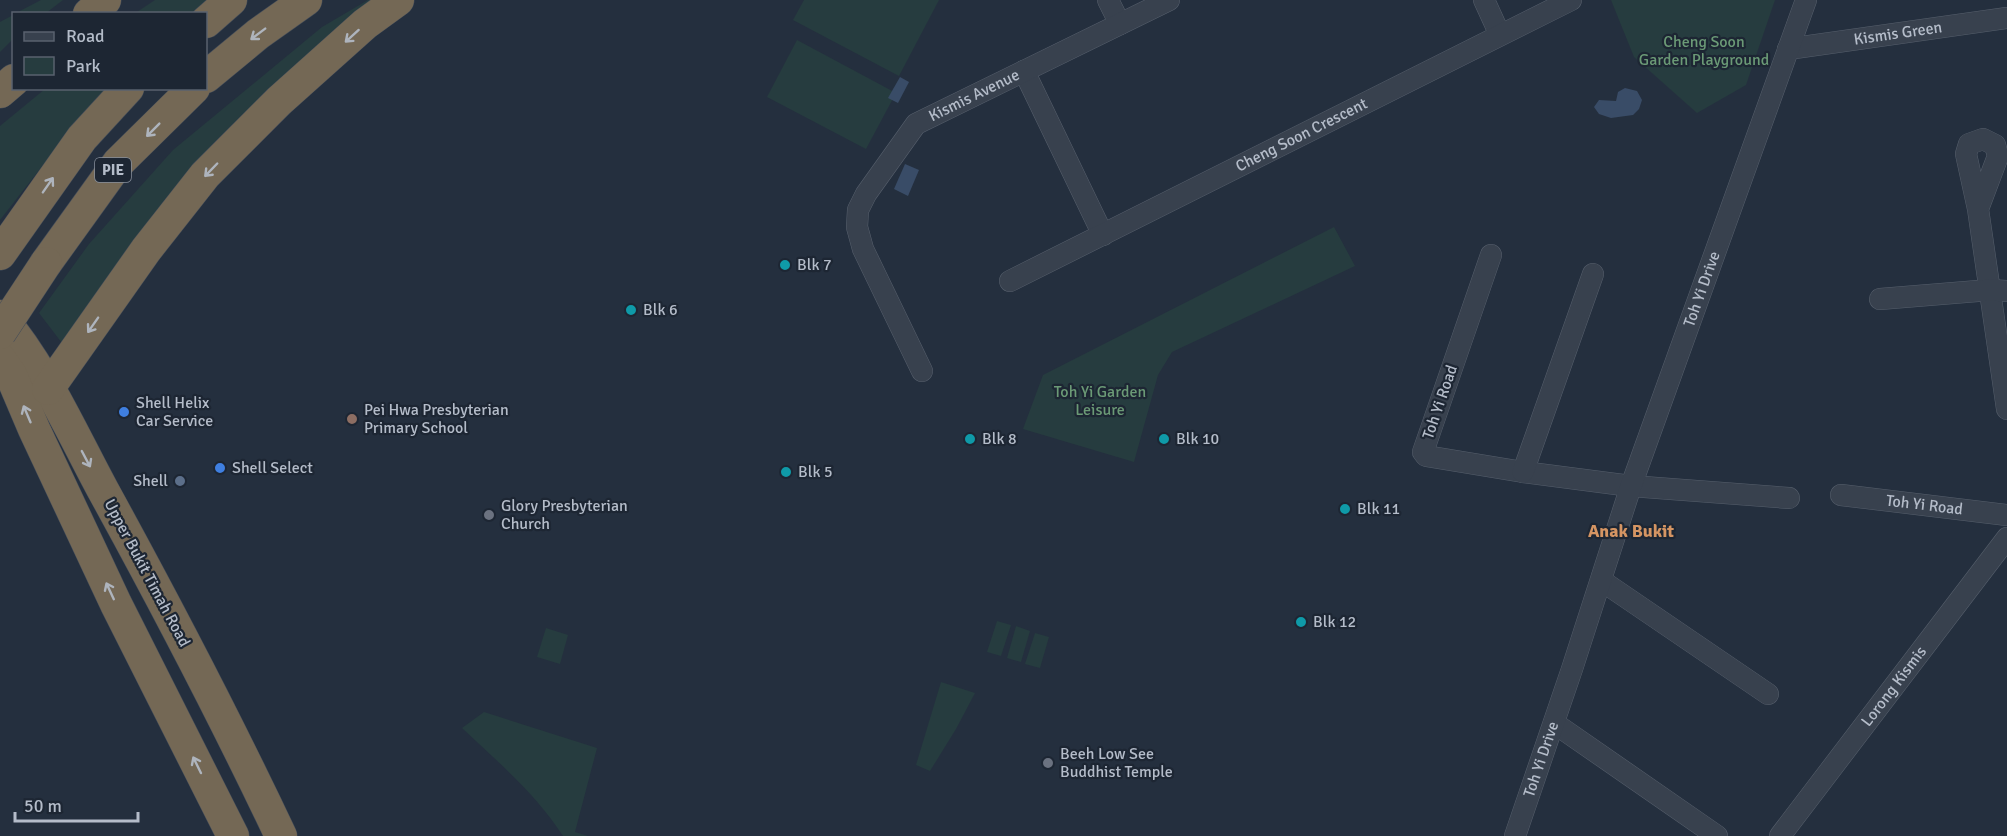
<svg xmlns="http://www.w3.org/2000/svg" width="2007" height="836" viewBox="0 0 2007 836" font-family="Signika,sans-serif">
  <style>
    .green { fill: #263c3f }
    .water { fill: #394c67 }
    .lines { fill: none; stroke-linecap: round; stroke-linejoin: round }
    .minor-casing { stroke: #565f6c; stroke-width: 22 }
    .highway-casing { stroke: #434c59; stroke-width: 33 }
    .minor { stroke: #38414e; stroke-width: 21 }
    .highway { stroke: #746855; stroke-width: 32 }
    .highway-bridge-casing { stroke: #434c59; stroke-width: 33; stroke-linecap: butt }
    .highway-bridge { stroke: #746855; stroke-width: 32 }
    .oneway { stroke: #aeb4bd }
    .culture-dot { fill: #0f9aa8; stroke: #1d2633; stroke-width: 2 }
    .shop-dot { fill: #3f7fe0; stroke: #1d2633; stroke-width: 2 }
    .education-dot { fill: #8d6e63; stroke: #1d2633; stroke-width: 2 }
    .service-dot { fill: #5c6f8a; stroke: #1d2633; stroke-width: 2 }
    .worship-dot { fill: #6b7280; stroke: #1d2633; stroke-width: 2 }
    .labels { text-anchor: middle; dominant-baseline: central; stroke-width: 4.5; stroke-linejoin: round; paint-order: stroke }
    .shield { fill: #1d2633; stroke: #878f9c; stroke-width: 1.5 }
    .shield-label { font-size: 15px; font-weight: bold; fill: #b4bcc9 }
    .street-label { font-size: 16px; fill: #b4bcc9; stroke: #1d2633 }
    .park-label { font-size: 16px; fill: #6b9a76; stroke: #1d2633 }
    .poi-label { font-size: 16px; fill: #b4bcc9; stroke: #1d2633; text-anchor: start }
    .neighbourhood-label { font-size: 18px; font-weight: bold; fill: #d59563; stroke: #1d2633 }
  </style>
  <rect width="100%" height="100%" fill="#242f3e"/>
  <g class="green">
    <path d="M41 0H63L46 13H16Z"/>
    <path d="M155 0H238L206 14H134Z"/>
    <path d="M368 0H385L65 347 39 313 89 244 173 150 322 27Z"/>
    <path d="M804 0H939L899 76 793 20Z"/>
    <path d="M1611 0H1775L1746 85 1697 113 1634 57Z"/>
    <path d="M13 15V39L0 52V22Z"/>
    <path d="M797 40 896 93 866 149 767 97Z"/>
    <path d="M45 89H120L79 119 0 220V126Z"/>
    <path d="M1334 227 1355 266 1172 352 1158 375 1134 462 1023 429 1043 375Z"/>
    <path d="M997 621 1011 625 1001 656 987 652Z"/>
    <path d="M1016 626 1030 631 1021 662 1007 658Z"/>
    <path d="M546 628 568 635 560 664 537 657Z"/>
    <path d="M1035 633 1049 637 1040 668 1025 664Z"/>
    <path d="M941 682 975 693 956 729 930 771 916 765Z"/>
    <path d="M484 712 597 748 575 832 588 836H563C536 794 498 762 462 728Z"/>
  </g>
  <g class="water">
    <path d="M900 77 909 82 898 103 888 98Z"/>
    <path d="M1625 88 1637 91 1642 100 1639 109 1633 115 1611 118 1599 114 1594 107 1599 100 1616 101 1618 92Z"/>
    <path d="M905 164 919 170 908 196 894 189Z"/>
  </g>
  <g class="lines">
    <defs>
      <g id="minor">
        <path d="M1108 0 1120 24"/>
        <path d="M1484 0 1500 35"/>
        <path id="s1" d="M1788 49 2007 18"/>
        <path d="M1024 71 1103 235"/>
        <path d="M1978 209 1998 156 1995 145 1983 139 1969 144 1966 154 1978 209 2007 409"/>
        <path d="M1491 255 1423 452 1426 456 1523 472 1631 486 1789 498"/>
        <path id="s2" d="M1010 281 1571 0"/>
        <path d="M1880 299 1990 290 2007 291"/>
        <path id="s3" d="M922 371 863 249 857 227 858 210 866 194 916 124 1169 0"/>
        <path d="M1523 472 1593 274"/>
        <path id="s4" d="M1841 495 2007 515"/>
        <path d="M1602 581 1768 694"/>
        <path d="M1554 723 1717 836"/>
        <path id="s5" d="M1515 836 1572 669 1631 486 1806 0"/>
        <path id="s6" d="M1780 836 2007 538"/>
      </g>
      <g id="highway">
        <path d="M89 14 105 0"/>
        <path d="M206 22 231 0"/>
        <path d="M206 77 258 34 306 0"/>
        <path d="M0 92 14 80"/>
        <path d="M0 254 82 138 128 88"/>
        <path d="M46 263 118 163 194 88"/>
        <path d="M0 316C44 368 72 433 104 492 166 605 226 720 281 836"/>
        <path d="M0 359 11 375 34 429 116 604 233 836"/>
        <path d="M48 389 146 250 205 175 279 101 365 24 398 0"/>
      </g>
    </defs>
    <use href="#minor" class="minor-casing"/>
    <use href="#highway" class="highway-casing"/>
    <use href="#minor" class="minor"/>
    <use href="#highway" class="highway"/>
    <defs>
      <path id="highway-bridge" d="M0 333 46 263"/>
    </defs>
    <use href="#highway-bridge" class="highway-bridge-casing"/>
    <use href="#highway-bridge" class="highway-bridge"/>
  </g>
  <defs><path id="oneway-shaft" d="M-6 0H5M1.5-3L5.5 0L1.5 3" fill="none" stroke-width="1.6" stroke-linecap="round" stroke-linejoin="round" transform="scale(1.5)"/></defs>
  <g class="oneway">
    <use href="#oneway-shaft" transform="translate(258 34) rotate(143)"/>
    <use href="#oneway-shaft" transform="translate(352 36) rotate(138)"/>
    <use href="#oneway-shaft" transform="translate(153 130) rotate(135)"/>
    <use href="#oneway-shaft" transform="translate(211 170) rotate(134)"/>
    <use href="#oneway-shaft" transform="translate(48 185) rotate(-55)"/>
    <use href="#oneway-shaft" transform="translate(93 325) rotate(125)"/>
    <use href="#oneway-shaft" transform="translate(27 414) rotate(-113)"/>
    <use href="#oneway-shaft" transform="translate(86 459) rotate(62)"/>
    <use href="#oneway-shaft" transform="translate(110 591) rotate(-115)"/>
    <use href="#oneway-shaft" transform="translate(197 765) rotate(-116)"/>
  </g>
  <g class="culture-dot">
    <circle cx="785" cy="265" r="6"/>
    <circle cx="631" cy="310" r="6"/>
    <circle cx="970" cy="439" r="6"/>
    <circle cx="1164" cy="439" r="6"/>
    <circle cx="786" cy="472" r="6"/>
    <circle cx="1345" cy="509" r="6"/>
    <circle cx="1301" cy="622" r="6"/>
  </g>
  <g class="shop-dot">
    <circle cx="124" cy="412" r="6"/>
    <circle cx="220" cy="468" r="6"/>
  </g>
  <circle class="education-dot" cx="352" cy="419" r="6"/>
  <circle class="service-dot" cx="180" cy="481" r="6"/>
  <g class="worship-dot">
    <circle cx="489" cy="515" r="6"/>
    <circle cx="1048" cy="763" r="6"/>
  </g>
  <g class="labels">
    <rect class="shield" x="95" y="158" width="36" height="24" rx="4.5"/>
    <g class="shield-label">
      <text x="113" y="170">PIE</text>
    </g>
    <g class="street-label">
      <text stroke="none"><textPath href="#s1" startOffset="111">Kismis Green</textPath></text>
      <text stroke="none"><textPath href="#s3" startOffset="344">Kismis Avenue</textPath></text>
      <text stroke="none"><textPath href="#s2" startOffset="326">Cheng Soon Crescent</textPath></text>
      <text stroke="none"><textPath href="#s5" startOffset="578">Toh Yi Drive</textPath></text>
      <text transform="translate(1440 402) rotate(-71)">Toh Yi Road</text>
      <text stroke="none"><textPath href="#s4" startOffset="84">Toh Yi Road</textPath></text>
      <text transform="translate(147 573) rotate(62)">Upper Bukit Timah Road</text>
      <text stroke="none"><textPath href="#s6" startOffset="188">Lorong Kismis</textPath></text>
      <text stroke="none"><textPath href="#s5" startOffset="81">Toh Yi Drive</textPath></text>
    </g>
    <g class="park-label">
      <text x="1704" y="42">Cheng Soon<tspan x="1704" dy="18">Garden Playground</tspan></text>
      <text x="1100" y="392">Toh Yi Garden<tspan x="1100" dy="18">Leisure</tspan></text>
    </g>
    <g class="poi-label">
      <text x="797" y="265">Blk 7</text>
      <text x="643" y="310">Blk 6</text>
      <text x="136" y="403">Shell Helix<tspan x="136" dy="18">Car Service</tspan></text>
      <text x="364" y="410">Pei Hwa Presbyterian<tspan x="364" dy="18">Primary School</tspan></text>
      <text x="982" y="439">Blk 8</text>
      <text x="1176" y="439">Blk 10</text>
      <text x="232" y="468">Shell Select</text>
      <text x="798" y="472">Blk 5</text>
      <text x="168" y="481" text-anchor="end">Shell</text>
      <text x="501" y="506">Glory Presbyterian<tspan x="501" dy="18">Church</tspan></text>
      <text x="1357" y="509">Blk 11</text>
      <text x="1313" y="622">Blk 12</text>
      <text x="1060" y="754">Beeh Low See<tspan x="1060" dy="18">Buddhist Temple</tspan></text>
    </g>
    <g class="neighbourhood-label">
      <text x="1631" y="531">Anak Bukit</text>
    </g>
  </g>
  <rect x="12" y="12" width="195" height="78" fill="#1d2633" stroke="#59626f" stroke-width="1.5"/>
  <rect x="24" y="32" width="30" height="9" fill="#38414e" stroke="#59626f" stroke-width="1.5"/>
  <text x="66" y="42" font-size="18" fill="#b4bcc9">Road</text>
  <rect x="24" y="57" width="30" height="18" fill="#263c3f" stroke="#59626f" stroke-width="1.5"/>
  <text x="66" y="72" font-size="18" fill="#b4bcc9">Park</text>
  <path d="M15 812v9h123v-9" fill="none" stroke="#b4bcc9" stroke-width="3"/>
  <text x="24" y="812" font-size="18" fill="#b4bcc9" stroke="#1d2633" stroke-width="4.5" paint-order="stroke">50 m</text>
</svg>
